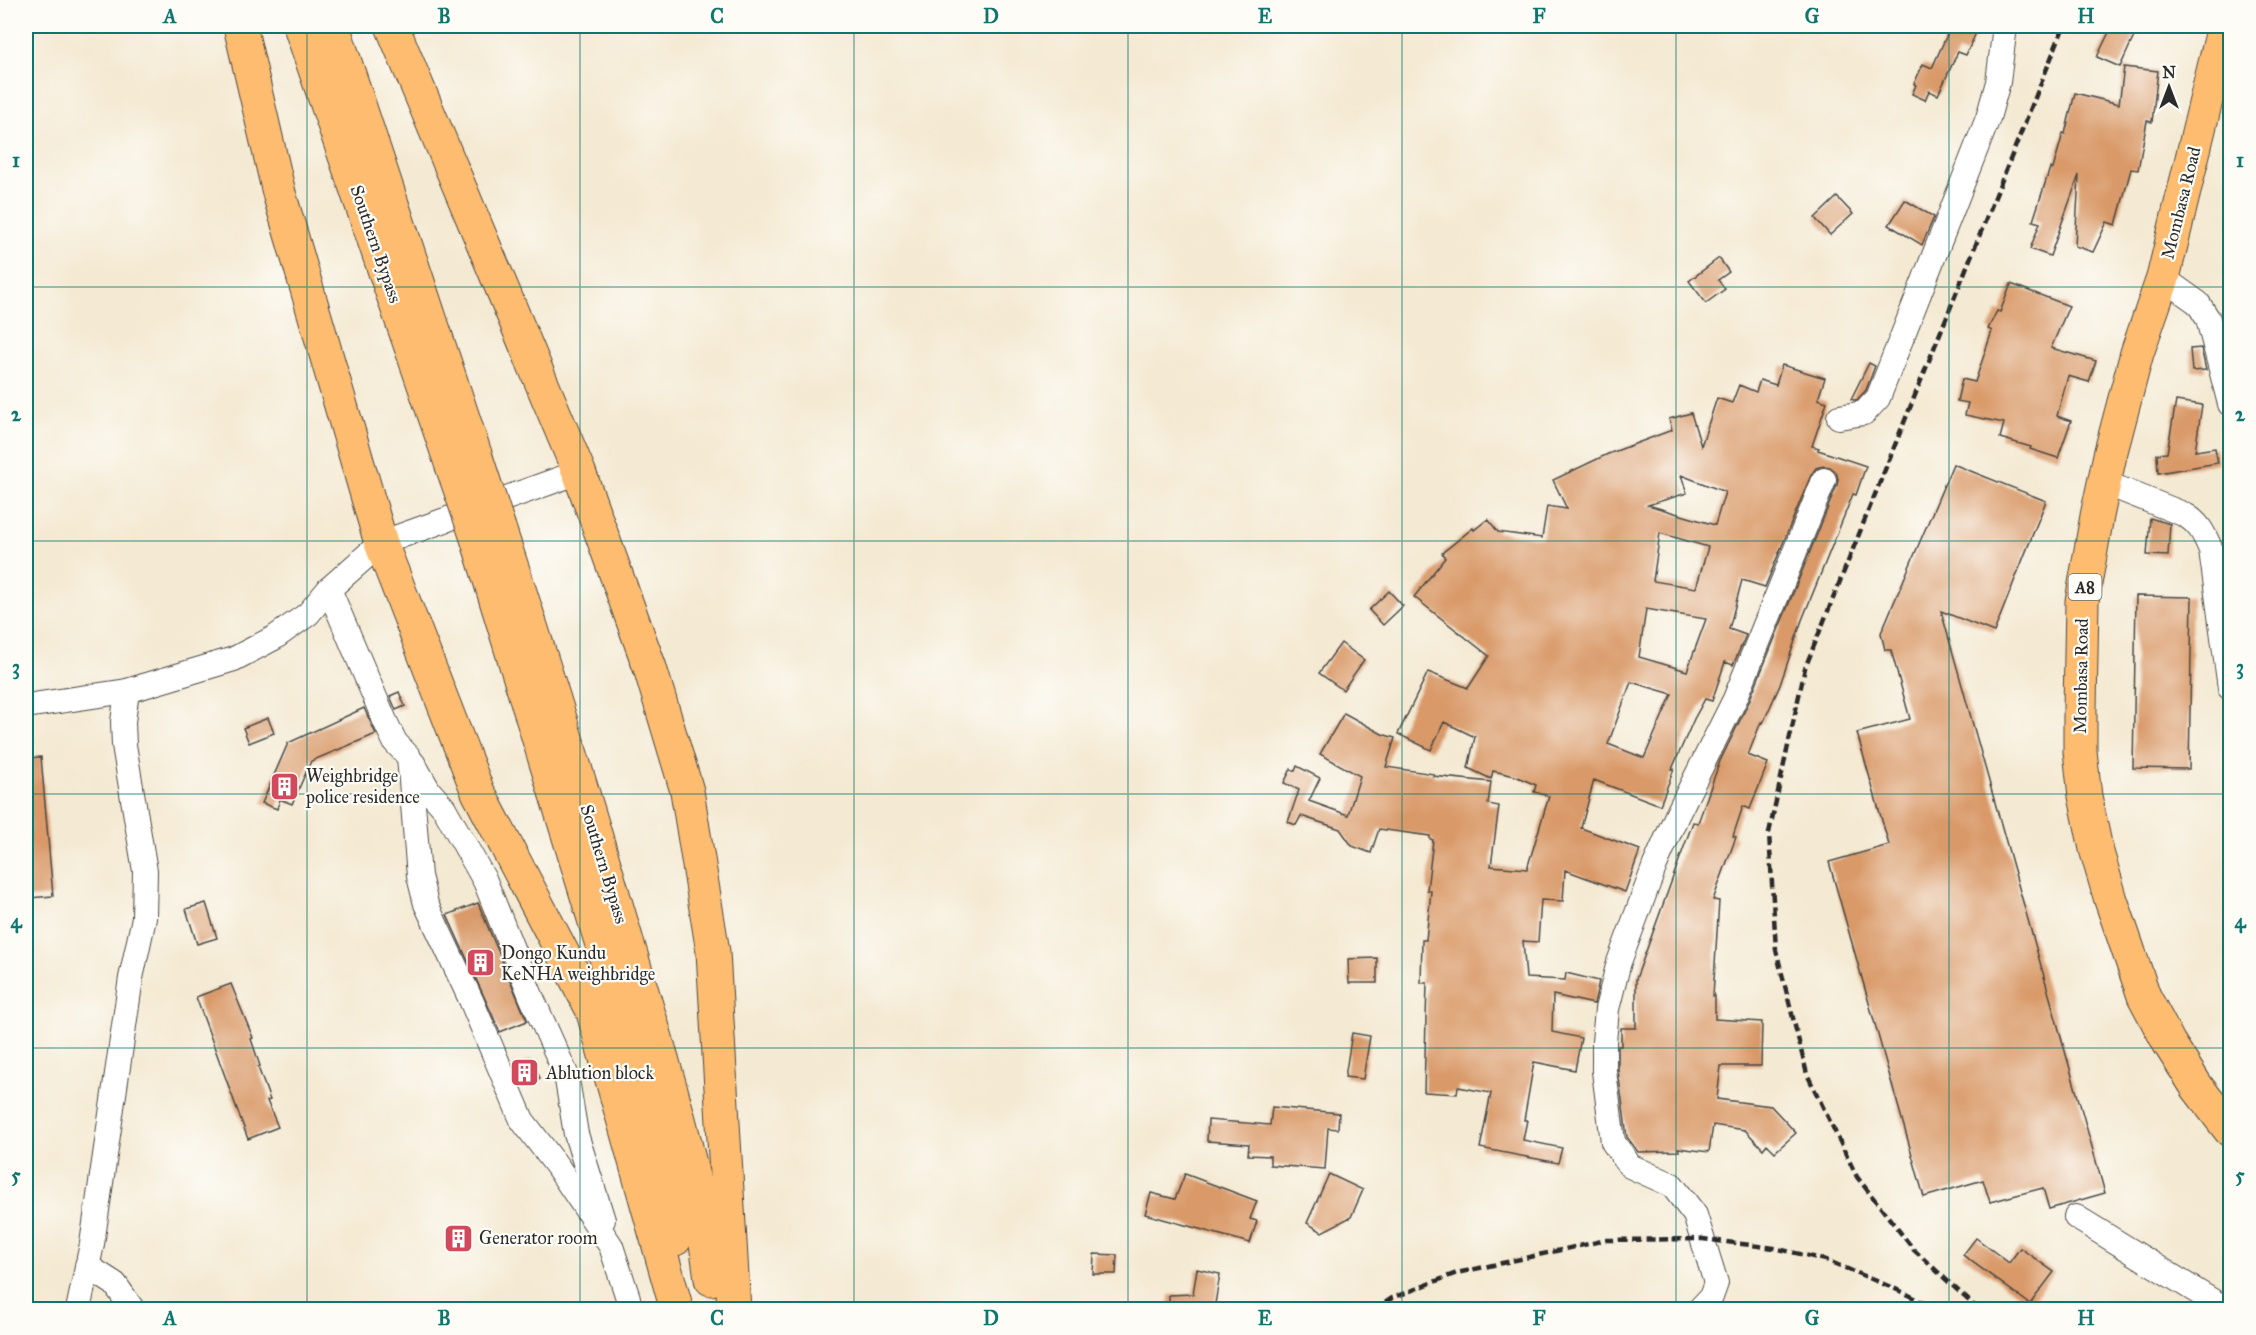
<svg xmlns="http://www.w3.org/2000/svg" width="2256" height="1335" viewBox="0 0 2256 1335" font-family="'IM FELL Great Primer',serif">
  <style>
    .building { fill: #d99968; fill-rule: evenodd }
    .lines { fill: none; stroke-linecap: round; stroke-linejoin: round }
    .minor-casing { stroke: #494844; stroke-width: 26 }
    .highway-casing { stroke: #494844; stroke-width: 35 }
    .minor { stroke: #fff; stroke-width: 24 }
    .highway { stroke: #fdbc6f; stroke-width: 33 }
    .rail { stroke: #2b2b2b; stroke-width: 4.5; stroke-dasharray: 9 4.5; stroke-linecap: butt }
    .highway-bridge-casing { stroke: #494844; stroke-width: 35; stroke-linecap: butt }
    .highway-bridge { stroke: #fdbc6f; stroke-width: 33 }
    .grid { fill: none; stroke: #0f766e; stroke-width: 1.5; stroke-opacity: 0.55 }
    .labels { text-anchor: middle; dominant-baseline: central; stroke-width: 4.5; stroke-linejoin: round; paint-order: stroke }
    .shield { fill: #fdfcf7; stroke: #6a6a68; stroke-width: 1.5 }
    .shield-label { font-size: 16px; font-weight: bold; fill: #2b2b2b }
    .street-label { font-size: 18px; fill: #2b2b2b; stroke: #fdfcf7 }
    .poi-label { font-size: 18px; fill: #2b2b2b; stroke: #fdfcf7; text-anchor: start }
    .neatline { fill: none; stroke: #0f766e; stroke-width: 2 }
    .grid-label { font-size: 20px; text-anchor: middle; font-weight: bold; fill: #0f766e }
  </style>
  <rect width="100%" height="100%" fill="#fdfcf7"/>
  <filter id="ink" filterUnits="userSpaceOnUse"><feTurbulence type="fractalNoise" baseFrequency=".0167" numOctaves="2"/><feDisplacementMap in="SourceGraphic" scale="12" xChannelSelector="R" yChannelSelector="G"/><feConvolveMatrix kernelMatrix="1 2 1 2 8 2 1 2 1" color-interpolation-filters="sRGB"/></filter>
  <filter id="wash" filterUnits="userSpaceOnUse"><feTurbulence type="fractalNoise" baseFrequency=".008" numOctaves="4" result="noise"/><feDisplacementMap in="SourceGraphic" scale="24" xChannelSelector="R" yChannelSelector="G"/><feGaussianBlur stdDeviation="1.35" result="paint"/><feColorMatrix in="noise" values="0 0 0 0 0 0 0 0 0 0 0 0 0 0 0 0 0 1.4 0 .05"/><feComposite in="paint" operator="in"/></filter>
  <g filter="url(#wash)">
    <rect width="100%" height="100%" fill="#f4e9d2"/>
    <g id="blocks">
      <g class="building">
        <path d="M1951 26H1979L1966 55 1958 52 1938 95 1929 91 1925 100 1912 94 1916 85 1914 84 1923 64 1932 68Z"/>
        <path d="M2112 26H2128L2137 30 2120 67 2097 57Z"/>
        <path d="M2124 67 2158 71 2152 122 2147 121 2138 170 2131 169 2116 225 2107 222 2093 252 2075 246 2079 175 2050 256 2030 249 2040 223 2033 221 2050 168 2053 169 2063 133 2065 134 2075 93 2119 104Z"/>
        <path d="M1837 197 1853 214 1830 235 1815 218Z"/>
        <path d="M1905 200 1934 217 1922 245 1889 225Z"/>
        <path d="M1719 258 1729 272 1718 280 1725 289 1706 303 1689 281Z"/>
        <path d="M2011 284 2069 306 2051 348 2096 361 2089 382 2068 376 2057 416 2071 421 2058 458 2030 449 2031 447 2000 438 2004 423 1965 415 1968 403 1957 401 1962 379 1975 382 1992 331 1988 329 1997 311 2000 312Z"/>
        <path d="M2201 348 2206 370 2192 371 2190 349Z"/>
        <path d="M1869 363 1875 366 1866 390 1857 400H1854L1851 399Z"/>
        <path d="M1782 365 1825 378 1818 399 1827 402 1812 446 1819 448 1818 450 1866 466 1856 495 1853 494 1802 620 1780 685 1763 723 1761 722 1748 755 1768 763 1750 809 1743 806 1733 836 1736 837 1713 900 1719 901 1713 996H1715V1019L1762 1022 1761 1066H1721L1717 1099 1771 1106 1796 1133 1775 1152 1767 1144 1763 1149 1745 1130 1713 1125 1709 1152 1678 1148 1679 1151 1638 1152 1627 1137 1618 1070V1046H1621V1028H1636V979L1693 822 1698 823 1720 761 1748 704 1837 485 1838 479 1836 472 1830 467 1823 466 1816 468 1811 475 1765 587 1742 580 1729 629 1746 635 1733 665 1725 662 1712 701 1705 699 1694 719 1672 769H1674L1660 805 1594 780 1581 828 1640 850 1625 892 1565 870 1563 901 1541 900 1538 942 1523 941 1526 978 1565 980 1566 973 1599 981 1594 1004 1553 995 1552 1032 1581 1038 1575 1070 1534 1062 1524 1120H1527L1523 1140 1562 1148 1558 1163 1480 1148 1491 1093 1458 1087 1457 1094 1424 1092 1427 983H1421L1422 940H1426L1431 891 1427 890 1433 840 1430 839V836L1379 829 1371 853 1352 846 1340 829 1301 816 1296 825 1288 822 1299 790 1284 783 1291 769 1295 771 1297 766 1320 778 1309 801 1348 815 1360 776 1320 754 1344 713 1382 734 1395 738 1386 767 1434 774 1433 776 1491 782 1488 804 1499 806 1491 866 1527 869 1549 796 1534 792 1536 785 1515 776 1493 771 1491 779 1468 768 1475 737 1444 722 1431 750 1398 734 1428 672 1468 688 1489 656 1414 597 1445 558 1442 553 1473 528 1474 530 1488 519 1498 532 1542 538 1547 506 1567 509 1553 480 1608 454 1672 430 1669 419 1691 413 1701 446 1717 398 1732 403 1739 385 1756 392 1760 380 1776 385ZM1681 475 1725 492 1715 525 1648 505 1687 493ZM1660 533 1708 547 1696 588 1653 581ZM1646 609 1706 619 1687 671 1639 657ZM1631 682 1672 694 1644 758 1608 744Z"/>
        <path d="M2176 401 2202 405 2195 451 2215 448 2218 463 2158 473 2157 454 2167 453Z"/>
        <path d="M1953 464 2046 501 1994 632 1941 611 2105 1193 2049 1209 2043 1188 1990 1202 1983 1180 1924 1197 1829 862 1889 845 1857 733 1910 719 1891 650H1885L1881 633Z"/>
        <path d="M2150 518 2170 524 2168 556 2147 555Z"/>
        <path d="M1389 591 1403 606 1383 625 1369 610Z"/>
        <path d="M2136 596 2192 597 2189 769 2133 768Z"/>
        <path d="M1341 643 1364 660 1343 690 1319 673Z"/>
        <path d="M399 692 405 706 396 710 390 696Z"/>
        <path d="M364 708 376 734 311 761 292 804 280 799 277 809 262 803 288 743Z"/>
        <path d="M268 718 274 733 249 743 243 728Z"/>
        <path d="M41 757 53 896 29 898 26 852V758Z"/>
        <path d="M206 903 217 938 197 944 186 909Z"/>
        <path d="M478 903 527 1021 500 1032 447 915Z"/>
        <path d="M1377 958V983H1349L1348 959Z"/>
        <path d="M231 984 253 1038 251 1039 260 1066 258 1067 270 1100 267 1101 278 1127 248 1139 196 997Z"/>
        <path d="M1352 1033 1370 1036 1363 1079 1345 1077Z"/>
        <path d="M531 1059 540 1078 523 1085 515 1067Z"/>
        <path d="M1272 1107 1339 1113 1338 1129 1328 1128 1325 1169 1270 1165V1156L1248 1155 1249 1144 1207 1141 1208 1120 1270 1125Z"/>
        <path d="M1185 1174 1257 1201 1250 1219 1257 1221 1250 1243 1145 1214 1151 1193 1175 1199Z"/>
        <path d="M1329 1174 1363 1190 1351 1217 1322 1232 1307 1223Z"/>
        <path d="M1976 1238 2009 1263 2020 1248 2054 1272 2030 1304 1963 1255Z"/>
        <path d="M1094 1254 1117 1255 1116 1274H1093Z"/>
        <path d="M1197 1269 1220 1274 1214 1310H1169V1295L1193 1294Z"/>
      </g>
    </g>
  </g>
  <g filter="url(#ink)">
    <use href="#blocks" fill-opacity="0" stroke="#494844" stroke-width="1.5"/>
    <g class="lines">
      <defs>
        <g id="minor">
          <path d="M2163 278 2198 303 2208 319 2230 404"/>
          <path d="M1839 417 1864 413 1878 398 1988 118 1998 82 2005 26"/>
          <path d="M2105 483 2183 514C2199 522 2204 534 2211 550L2230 688"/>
          <path d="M329 589 385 721 395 742 409 757 419 876 426 904 471 1000 522 1120 557 1166 611 1246 628 1298 629 1310"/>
          <path d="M26 706 127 691 234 659 274 638 308 614 329 589 381 543 579 472"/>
          <path d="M413 763 429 791 444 808 485 881 531 996 566 1074 576 1134 603 1220"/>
          <path d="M2076 1217 2227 1310"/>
          <path d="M87 1266 115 1284 133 1310"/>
          <path d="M78 1310 92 1244 131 978 144 918 145 871 124 745 123 722 127 691"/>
          <path d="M1699 1310 1711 1297 1716 1283 1695 1215 1672 1185 1630 1166 1613 1142 1604 1071V1042L1607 1009 1619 962 1655 865 1677 815 1735 699 1824 480"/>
        </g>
        <g id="highway">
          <path d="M240 26 279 193 381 543 478 792 592 1009 677 1310"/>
          <path d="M300 26 451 463"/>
          <path d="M333 26 476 457"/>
          <path d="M392 26 579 472 650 668 687 791 713 952 734 1310"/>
          <path d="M2224 26 2163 278 2137 353 2110 455 2097 516 2082 601 2080 709V751L2085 796 2096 849 2111 900 2144 996 2169 1043 2197 1087 2230 1130"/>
          <path d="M499 528C545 666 587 805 628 945 661 1055 697 1165 711 1279"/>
          <path d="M476 535 631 1039 656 1134 675 1239"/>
        </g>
      </defs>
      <use href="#minor" class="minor-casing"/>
      <use href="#highway" class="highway-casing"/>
      <use href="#minor" class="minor"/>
      <use href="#highway" class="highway"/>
      <g class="rail">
        <path d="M1374 1310 1392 1298 1457 1273 1606 1240 1703 1239 1774 1248 1826 1260 1905 1293 1936 1310"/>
        <path d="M1979 1310 1914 1250 1857 1177 1807 1074 1776 950 1769 833 1805 668 2064 26"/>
      </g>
      <defs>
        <g id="highway-bridge">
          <path d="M476 457 499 528"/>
          <path d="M451 463 476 535"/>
        </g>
      </defs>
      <use href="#highway-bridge" class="highway-bridge-casing"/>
      <use href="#highway-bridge" class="highway-bridge"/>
    </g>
  </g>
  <path class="grid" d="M307 26V1310M580 26V1310M854 26V1310M1128 26V1310M1402 26V1310M1676 26V1310M1949 26V1310M26 287H2230M26 541H2230M26 794H2230M26 1048H2230"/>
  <defs>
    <symbol id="building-square" viewBox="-11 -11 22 22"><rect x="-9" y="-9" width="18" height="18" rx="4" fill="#d1495b" stroke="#fdfcf7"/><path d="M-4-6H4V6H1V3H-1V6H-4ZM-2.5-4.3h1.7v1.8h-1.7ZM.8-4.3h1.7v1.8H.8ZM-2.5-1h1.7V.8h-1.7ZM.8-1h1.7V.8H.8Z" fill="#fff"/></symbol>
  </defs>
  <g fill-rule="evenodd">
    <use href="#building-square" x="268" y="770" width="33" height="33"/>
    <use href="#building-square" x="464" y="946" width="33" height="33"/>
    <use href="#building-square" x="508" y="1056" width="33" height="33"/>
    <use href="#building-square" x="442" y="1222" width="33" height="33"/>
  </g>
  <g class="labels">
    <rect class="shield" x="2068.5" y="574" width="33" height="26" rx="4.5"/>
    <g class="shield-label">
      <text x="2085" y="587">A8</text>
    </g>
    <g class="street-label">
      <text transform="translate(2181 203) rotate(-76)">Mombasa Road</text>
      <text transform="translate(376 244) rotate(71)">Southern Bypass</text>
      <text transform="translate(2081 676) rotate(-89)">Mombasa Road</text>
      <text transform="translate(604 864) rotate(73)">Southern Bypass</text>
    </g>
    <g class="poi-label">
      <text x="306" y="776">Weighbridge<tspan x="306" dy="21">police residence</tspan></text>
      <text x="501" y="953">Dongo Kundu<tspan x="501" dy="21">KeNHA weighbridge</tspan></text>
      <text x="546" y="1073">Ablution block</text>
      <text x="479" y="1238">Generator room</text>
    </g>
  </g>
  <rect width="2256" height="1335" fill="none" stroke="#fdfcf7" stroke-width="66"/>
  <g transform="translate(2169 87)" stroke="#fdfcf7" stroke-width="4.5" paint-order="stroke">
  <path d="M0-4.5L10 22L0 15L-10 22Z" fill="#2b2b2b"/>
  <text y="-9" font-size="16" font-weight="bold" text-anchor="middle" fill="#2b2b2b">N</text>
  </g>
  <rect x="33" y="33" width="2190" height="1269" class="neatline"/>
  <g class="grid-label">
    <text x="170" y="23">A</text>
    <text x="444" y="23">B</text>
    <text x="717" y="23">C</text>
    <text x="991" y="23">D</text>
    <text x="1265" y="23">E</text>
    <text x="1539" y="23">F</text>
    <text x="1812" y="23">G</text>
    <text x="2086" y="23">H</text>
    <text x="16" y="167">1</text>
    <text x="2240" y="167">1</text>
    <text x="16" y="421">2</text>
    <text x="2240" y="421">2</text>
    <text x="16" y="674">3</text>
    <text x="2240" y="674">3</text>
    <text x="16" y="928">4</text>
    <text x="2240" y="928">4</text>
    <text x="16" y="1182">5</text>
    <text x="2240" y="1182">5</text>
    <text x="170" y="1325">A</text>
    <text x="444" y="1325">B</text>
    <text x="717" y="1325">C</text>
    <text x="991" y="1325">D</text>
    <text x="1265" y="1325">E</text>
    <text x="1539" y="1325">F</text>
    <text x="1812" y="1325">G</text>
    <text x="2086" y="1325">H</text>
  </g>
</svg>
